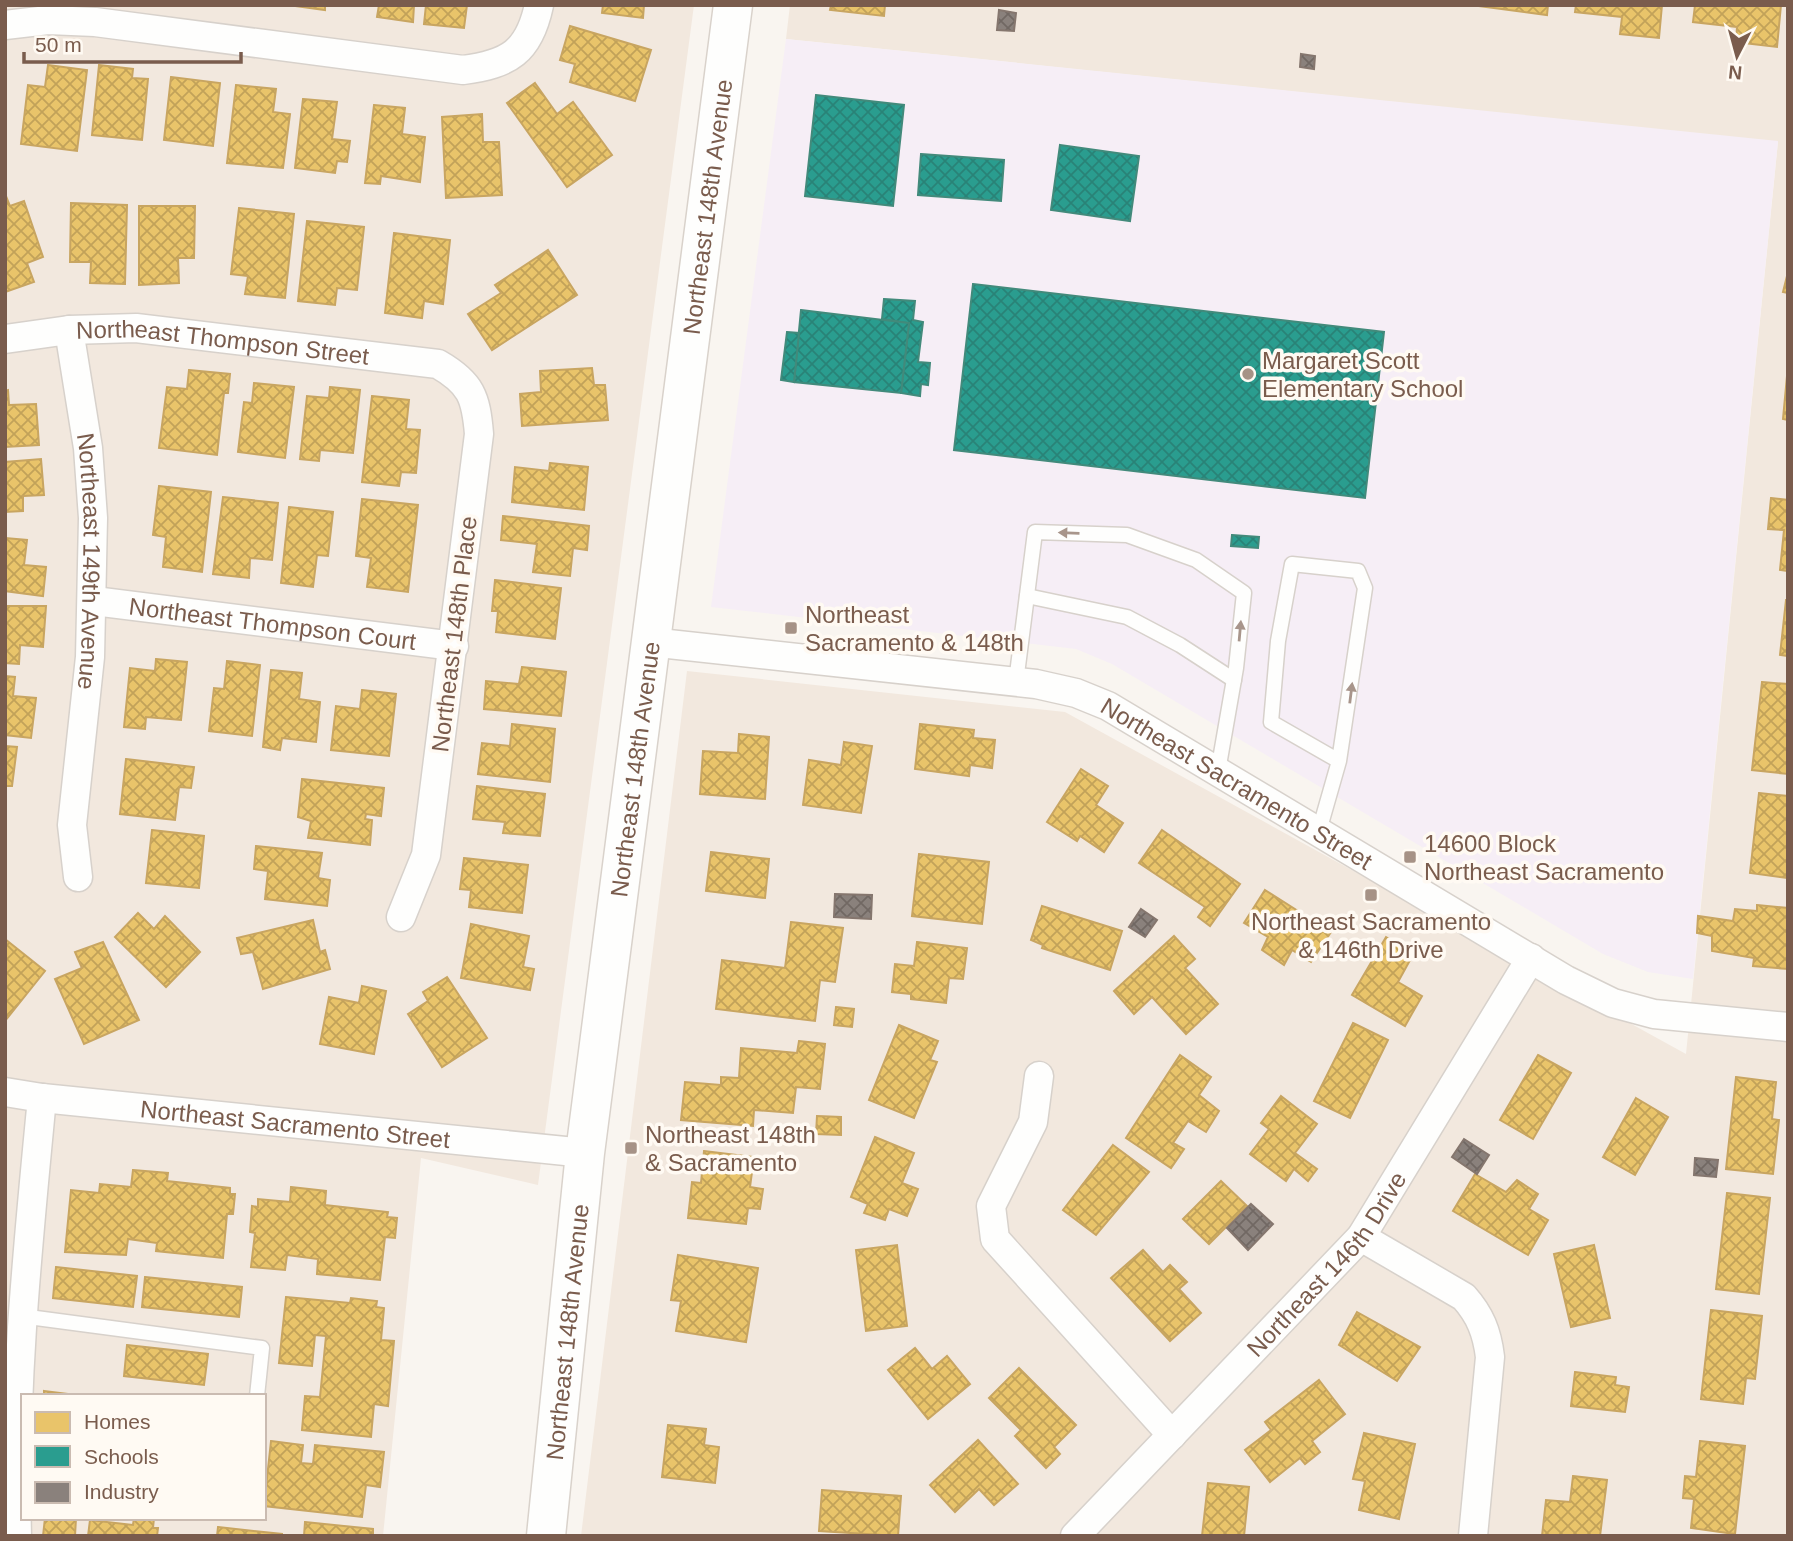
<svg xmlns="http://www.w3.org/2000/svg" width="1793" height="1541" viewBox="0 0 1793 1541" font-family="Arial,sans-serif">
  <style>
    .residential { fill: #f2e8de; fill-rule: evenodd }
    .education { fill: #f6eef6 }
    .homes { fill: url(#homes-cross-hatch); stroke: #c8a561; stroke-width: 2 }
    .schools { fill: url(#schools-cross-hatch); stroke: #428a7b; stroke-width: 2 }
    .industry { fill: url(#industry-cross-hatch); stroke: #85766e; stroke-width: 2 }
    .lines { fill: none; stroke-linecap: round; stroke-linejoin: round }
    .lane-casing { stroke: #d7d1cb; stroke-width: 17 }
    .street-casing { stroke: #d7d1cb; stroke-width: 31 }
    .secondary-casing { stroke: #d9d2cb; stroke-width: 41 }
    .lane { stroke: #fefefd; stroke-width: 14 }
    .street { stroke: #fefefd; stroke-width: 28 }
    .secondary { stroke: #fefefd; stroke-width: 38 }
    .oneway { fill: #a8958b }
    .poi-dot { fill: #a69286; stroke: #fffaf3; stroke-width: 2.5 }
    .labels { text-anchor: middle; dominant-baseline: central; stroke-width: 7; stroke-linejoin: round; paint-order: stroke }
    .street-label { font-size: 24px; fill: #7a5c4d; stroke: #fffaf3 }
    .poi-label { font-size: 24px; fill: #7a5c4d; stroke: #fffaf3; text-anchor: start }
  </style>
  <defs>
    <pattern id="homes-cross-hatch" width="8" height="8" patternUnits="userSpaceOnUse" patternTransform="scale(1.75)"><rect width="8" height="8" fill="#e9c46a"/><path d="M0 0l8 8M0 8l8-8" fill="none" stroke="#c2a259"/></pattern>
    <pattern id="schools-cross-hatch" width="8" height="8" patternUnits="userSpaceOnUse" patternTransform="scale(1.75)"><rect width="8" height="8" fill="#2a9d8f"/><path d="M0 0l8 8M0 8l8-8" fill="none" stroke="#298377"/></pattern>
    <pattern id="industry-cross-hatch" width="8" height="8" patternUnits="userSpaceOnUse" patternTransform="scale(1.75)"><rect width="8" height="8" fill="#8a817c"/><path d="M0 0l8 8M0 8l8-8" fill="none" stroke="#716863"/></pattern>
  </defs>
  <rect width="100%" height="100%" fill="#f9f5f0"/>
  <g class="residential">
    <path d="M5 5H694L538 1185 421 1158 383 1536H5ZM23 1396H264V1518H23Z"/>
    <path d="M790 5H1788V1536H581L687 671 1065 712 1686 1054 1778 142 786 39Z"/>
  </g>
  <path class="education" d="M786 39 1778 141 1693 979 1648 972 1603 954 1112 664 1076 649 711 607Z"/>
  <g class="homes">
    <path d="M288 5H325V10Z"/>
    <path d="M379 5H414L413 22 377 17Z"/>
    <path d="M426 5H467L464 28 424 24Z"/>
    <path d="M603 5H644L643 18 602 13Z"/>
    <path d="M831 5H885L884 16 830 10Z"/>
    <path d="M1471 5H1548L1547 15Z"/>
    <path d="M1576 5H1662L1659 38 1620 34 1622 17 1575 12Z"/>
    <path d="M1695 5H1781L1777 47 1736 42 1737 27 1693 22Z"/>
    <path d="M570 26 651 50 635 101 570 82 575 64 560 60Z"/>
    <path d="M48 65 87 70 77 151 21 144 28 85 45 87Z"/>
    <path d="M99 65 133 69 132 78 148 79 142 140 92 135Z"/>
    <path d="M171 77 220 83 213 146 164 140Z"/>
    <path d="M535 83 557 114 573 102 612 155 567 187 507 103Z"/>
    <path d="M236 85 276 89 273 112 290 114 283 168 227 163Z"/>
    <path d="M303 99 337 102 332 139 350 141 347 162 337 161 335 173 295 168Z"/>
    <path d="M374 105 405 108 402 134 425 137 420 182 381 176 380 184 365 183Z"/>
    <path d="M482 114 483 142H499L502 195 446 198 442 117Z"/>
    <path d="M6 196 10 206 24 201 43 257 27 263 34 282 5 292Z"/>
    <path d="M71 203 127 205 125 284 90 283 91 262H70Z"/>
    <path d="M139 206H195L194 258H178L179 283 139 285Z"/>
    <path d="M239 208 294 214 285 298 245 294 248 276 231 274Z"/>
    <path d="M307 221 364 227 357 290 337 288 335 305 298 301Z"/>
    <path d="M394 233 450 240 443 304 424 301 422 318 385 313Z"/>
    <path d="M548 250 577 295 492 350 468 314 501 293 495 285Z"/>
    <path d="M1788 272V293L1783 292Z"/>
    <path d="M592 368 594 385H605L608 420 522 426 520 394 541 392 540 371Z"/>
    <path d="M189 370 230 374 228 393H224L217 455 159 448 167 387 187 389Z"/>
    <path d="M1787 376H1788V420L1783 419Z"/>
    <path d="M254 383 294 387 285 458 238 452 244 402 252 403Z"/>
    <path d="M330 387 360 390 353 453 320 450 319 461 300 459 307 396 329 398Z"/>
    <path d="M8 390 9 405 36 404 39 445 5 447V391Z"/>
    <path d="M372 396 409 400 406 429 420 430 416 473 401 472 399 486 362 482Z"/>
    <path d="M41 459 44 495 23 496V511L5 512V462Z"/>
    <path d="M550 463 588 467 584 510 512 502 515 467 549 471Z"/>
    <path d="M159 486 211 492 202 572 163 567 166 537 153 535Z"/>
    <path d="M223 497 278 503 272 560 250 558 249 578 213 574Z"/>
    <path d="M1771 498 1788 500V571L1780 570 1784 530 1768 529Z"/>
    <path d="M362 499 418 505 408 592 367 587 371 558 356 556Z"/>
    <path d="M289 507 333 512 328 556 317 555 313 587 281 583Z"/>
    <path d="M503 516 589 526 587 550 573 548 570 576 533 572 537 544 501 540Z"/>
    <path d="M5 538 27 540 24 565 46 567 43 596 5 591Z"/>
    <path d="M495 580 561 588 555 639 496 632 498 611H492Z"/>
    <path d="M1786 600H1788V656L1780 655Z"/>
    <path d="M5 606H46L43 647 20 645 19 664 5 663Z"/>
    <path d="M156 659 187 662 181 720 146 717 145 729 124 727 130 668 155 671Z"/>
    <path d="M227 661 260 665 252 736 209 731 214 688 224 689Z"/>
    <path d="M522 667 566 672 561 716 484 709 486 681 519 684Z"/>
    <path d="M271 670 302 673 299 699 320 702 316 742 282 738 280 750 263 747Z"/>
    <path d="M5 676 15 677 13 696 36 698 31 738 5 735Z"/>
    <path d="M1762 682 1788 684V774L1752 770Z"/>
    <path d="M362 690 396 694 389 756 331 750 336 706 360 709Z"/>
    <path d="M512 724 555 729 550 782 478 774 482 743 510 746Z"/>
    <path d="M920 724 974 730 973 738 995 740 992 768 970 765 969 776 915 769Z"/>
    <path d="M739 734 769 737 765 799 700 794 703 751 738 753Z"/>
    <path d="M844 742 872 746 861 813 803 805 809 760 841 765Z"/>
    <path d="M5 746 17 747 12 786H5Z"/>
    <path d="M126 759 194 767 191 788 179 787 175 820 120 814Z"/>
    <path d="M1081 769 1108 786 1096 805 1123 823 1104 852 1080 836 1077 841 1047 822Z"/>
    <path d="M302 779 384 788 381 816 366 814 365 819 372 820 370 845 308 838 311 821 298 817Z"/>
    <path d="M477 786 545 794 540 836 503 833 505 822 473 819Z"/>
    <path d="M1759 793 1788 796V878L1750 873Z"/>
    <path d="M152 830 204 836 199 888 146 883Z"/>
    <path d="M1162 830 1240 884 1210 926 1198 917 1205 907 1139 863Z"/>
    <path d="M256 846 322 853 318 878 330 880 327 906 265 899 268 871 254 869Z"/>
    <path d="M711 852 769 859 765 898 706 891Z"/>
    <path d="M919 854 989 862 982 924 912 916Z"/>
    <path d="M464 858 528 865 522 913 469 907 471 890 460 889Z"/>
    <path d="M1265 890 1331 932 1311 962 1292 950 1284 965 1262 950 1268 937 1244 923Z"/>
    <path d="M1757 905 1788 908V969L1753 966 1754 958 1712 951V936L1697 933 1698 916 1733 921 1735 909 1757 911Z"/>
    <path d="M1042 906 1122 931 1110 970 1042 948 1043 945 1031 940Z"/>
    <path d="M138 913 154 929 165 916 200 952 166 987 115 937Z"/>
    <path d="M313 920 320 952 325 950 330 969 263 989 253 952 241 954 237 938Z"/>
    <path d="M791 922 843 928 835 982 820 980 815 1021 716 1009 722 960 785 968Z"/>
    <path d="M471 924 529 936 523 967 534 969 530 990 461 978Z"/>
    <path d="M1174 936 1195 959 1185 968 1218 1004 1186 1034 1152 997 1134 1014 1114 991Z"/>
    <path d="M1386 937 1414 953 1398 982 1422 996 1405 1026 1352 995Z"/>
    <path d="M5 939 45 971 5 1021Z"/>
    <path d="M103 942 139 1020 84 1044 55 979 82 968 75 952Z"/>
    <path d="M917 942 967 948 963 979 949 978 946 1003 911 999V994L892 992 895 964 914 966Z"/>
    <path d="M447 977 487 1038 442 1067 408 1014 428 1001 423 992Z"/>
    <path d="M362 986 386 991 374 1054 320 1044 329 997 359 1003Z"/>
    <path d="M836 1007 854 1009 852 1027 834 1025Z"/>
    <path d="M1353 1023 1388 1040 1350 1118 1314 1101Z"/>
    <path d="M899 1025 938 1041 930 1060 937 1062 914 1118 869 1100Z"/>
    <path d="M799 1041 825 1044 820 1089 796 1087 793 1113 754 1110 753 1126 681 1120 685 1082 721 1085V1077L739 1078 741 1048 797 1053Z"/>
    <path d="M1180 1055 1211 1077 1199 1095 1219 1111 1206 1132 1188 1121 1173 1143 1184 1149 1171 1168 1126 1138Z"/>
    <path d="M1538 1055 1571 1073 1533 1139 1500 1120Z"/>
    <path d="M1736 1077 1776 1082 1772 1119 1779 1120 1773 1174 1726 1169Z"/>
    <path d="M1281 1096 1317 1124 1295 1153 1317 1169 1308 1181 1294 1169 1286 1181 1250 1154 1269 1129 1261 1123Z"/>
    <path d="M1636 1098 1668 1117 1635 1175 1603 1157Z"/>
    <path d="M817 1116 841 1117V1135L816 1134Z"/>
    <path d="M875 1137 914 1153 902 1183 918 1189 907 1216 889 1209 885 1220 864 1213 868 1204 851 1197Z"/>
    <path d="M1113 1145 1149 1172 1096 1235 1063 1210Z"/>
    <path d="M704 1151 754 1157 750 1187 763 1189 760 1209 748 1208 746 1224 688 1218 692 1182 701 1183Z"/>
    <path d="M133 1170 168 1173 167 1181 230 1188V1194H235L233 1214H227L223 1258 156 1251 157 1243 128 1239 126 1255 65 1252 71 1190 99 1193 100 1184 131 1187Z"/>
    <path d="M1475 1174 1506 1192 1517 1180 1538 1194 1529 1209 1548 1220 1528 1255 1453 1211Z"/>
    <path d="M1221 1181 1247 1206 1209 1244 1183 1219Z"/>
    <path d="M291 1187 326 1191 325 1205 388 1212 387 1217 397 1218 395 1238 385 1237 380 1280 317 1274 318 1259 287 1255 285 1270 251 1267 255 1233 250 1232 252 1206 258 1207V1199L290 1202Z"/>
    <path d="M1727 1193 1770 1198 1759 1294 1716 1289Z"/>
    <path d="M897 1245 907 1326 866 1331 856 1250Z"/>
    <path d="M1594 1245 1610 1318 1571 1327 1554 1254Z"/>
    <path d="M1143 1250 1163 1272 1170 1265 1187 1282 1179 1289 1201 1313 1170 1341 1111 1278Z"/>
    <path d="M678 1255 758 1268 746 1342 676 1331 681 1301 671 1300Z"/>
    <path d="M56 1267 137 1276 133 1307 53 1298Z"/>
    <path d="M145 1277 242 1287 239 1317 142 1307Z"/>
    <path d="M286 1297 350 1303 351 1298 377 1301 376 1307 384 1308 381 1340 394 1341 388 1406 374 1404 371 1437 302 1430 305 1396 320 1397 326 1336 315 1335 312 1366 279 1363Z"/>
    <path d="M1711 1310 1762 1316 1755 1379 1746 1378 1743 1404 1701 1399Z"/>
    <path d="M1357 1312 1420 1347 1397 1381 1339 1345Z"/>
    <path d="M127 1345 208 1354 204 1385 124 1376Z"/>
    <path d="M915 1348 932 1369 947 1356 970 1384 928 1419 888 1370Z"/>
    <path d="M1019 1368 1076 1425 1054 1447 1060 1454 1046 1468 1015 1436 1021 1430 989 1398Z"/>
    <path d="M1575 1372 1616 1377 1615 1385 1629 1387 1625 1412 1571 1406Z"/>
    <path d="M1319 1380 1345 1414 1312 1441 1320 1452 1305 1464 1300 1458 1270 1482 1245 1450 1271 1430 1265 1422Z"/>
    <path d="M44 1391 84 1396H44Z"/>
    <path d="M668 1425 706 1429 704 1445 719 1447 715 1483 662 1477Z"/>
    <path d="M1364 1433 1415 1444 1399 1519 1359 1510 1365 1481 1353 1479Z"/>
    <path d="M978 1440 1018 1484 994 1505 979 1489 955 1512 930 1485Z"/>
    <path d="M271 1441 303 1445 301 1463 313 1464 315 1445 384 1452 380 1487 366 1485 362 1517 264 1506Z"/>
    <path d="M1700 1441 1745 1446 1735 1534 1691 1528 1694 1499 1683 1498 1685 1476 1696 1477Z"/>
    <path d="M1573 1476 1607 1480 1600 1536H1542L1546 1500 1570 1502Z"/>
    <path d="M1208 1483 1249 1487 1244 1536H1202Z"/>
    <path d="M822 1490 901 1496 898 1536 819 1531Z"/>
    <path d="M45 1518H76L75 1536H43Z"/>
    <path d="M134 1518H154L153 1528H158L157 1536H88L90 1520 133 1525Z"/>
    <path d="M305 1522 373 1529V1536H304Z"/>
    <path d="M218 1527 282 1534V1536H217Z"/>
  </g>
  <g class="schools">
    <path d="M816 95 904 105 893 206 805 196Z"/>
    <path d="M1060 145 1139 156 1130 221 1051 210Z"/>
    <path d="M921 154 1004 160 1001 201 918 195Z"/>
    <path d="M973 284 1384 332 1365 498 954 450Z"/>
    <path d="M884 299 915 301 913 320 923 322 918 362 930 363 928 385 921 384 920 396 901 393 909 323 882 319Z"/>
    <path d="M801 310 909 323 901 393 794 382Z"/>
    <path d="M787 332 799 333 794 382 781 380Z"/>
    <path d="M1232 535 1259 537 1258 548 1231 546Z"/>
  </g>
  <g class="industry">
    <path d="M999 10 1016 13 1014 31 997 30Z"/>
    <path d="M1301 54 1315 56 1314 69 1300 67Z"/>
    <path d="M835 894 872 895 871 919 834 917Z"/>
    <path d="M1141 909 1157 920 1145 937 1129 927Z"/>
    <path d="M1464 1139 1489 1155 1477 1174 1452 1157Z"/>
    <path d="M1695 1158 1718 1160 1716 1177 1694 1175Z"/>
    <path d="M1251 1204 1273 1224 1248 1250 1227 1228Z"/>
  </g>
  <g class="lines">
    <defs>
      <g id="lane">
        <path d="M1027 596 1127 617 1180 645 1234 680"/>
        <path d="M1016 682 1035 532 1127 535 1196 560 1244 593 1236 668 1218 771"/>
        <path d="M1319 831 1339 761 1365 588 1358 571 1292 564 1278 641 1271 722 1339 761"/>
        <path d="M21 1316 262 1348 257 1396"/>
      </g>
      <g id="street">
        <path d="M5 25 48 20 95 22 463 70C509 64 529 52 539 5"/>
        <path id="s1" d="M69 330 88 448 93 518 90 657 72 825 78 877"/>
        <path id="s2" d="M5 339 69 330 136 328 438 364C471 383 476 397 479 434L426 855 401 917"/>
        <path id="s3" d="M94 601 454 646"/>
        <path id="s4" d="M650 642 1036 684 1076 693 1108 706 1566 980 1613 1003 1654 1014 1788 1027"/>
        <path d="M1039 1076 1033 1122 991 1206 995 1239 1172 1435"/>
        <path id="s5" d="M5 1092 42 1098 585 1153"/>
        <path d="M1361 1237 1464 1297C1480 1315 1487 1332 1490 1357L1473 1536"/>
        <path d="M17 1536C13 1389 28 1244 42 1098"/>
        <path id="s6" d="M1075 1536 1361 1237 1531 958"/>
      </g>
      <g id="secondary">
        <path id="s7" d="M546 1536 585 1153 733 5"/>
      </g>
    </defs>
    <use href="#lane" class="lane-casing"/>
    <use href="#street" class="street-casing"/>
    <use href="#secondary" class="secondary-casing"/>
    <use href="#lane" class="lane"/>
    <use href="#street" class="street"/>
    <use href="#secondary" class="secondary"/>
  </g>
  <defs><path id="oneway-solid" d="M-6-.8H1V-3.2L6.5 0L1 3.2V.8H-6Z" transform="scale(1.75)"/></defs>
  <g class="oneway">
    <use href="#oneway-solid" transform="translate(1069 533) rotate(-178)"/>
    <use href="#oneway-solid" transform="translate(1240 631) rotate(-85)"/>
    <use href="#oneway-solid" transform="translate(1351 693) rotate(-83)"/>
  </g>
  <g class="poi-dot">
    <circle cx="1248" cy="374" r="7"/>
    <rect x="784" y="621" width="14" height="14" rx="3.5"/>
    <rect x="1403" y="850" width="14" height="14" rx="3.5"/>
    <rect x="1364" y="888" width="14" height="14" rx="3.5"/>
    <rect x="624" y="1141" width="14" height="14" rx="3.5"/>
  </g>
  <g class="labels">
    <g class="street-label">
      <text stroke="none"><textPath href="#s7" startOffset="1339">Northeast 148th Avenue</textPath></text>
      <text stroke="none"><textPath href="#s2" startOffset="219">Northeast Thompson Street</textPath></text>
      <text stroke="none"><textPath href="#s1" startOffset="233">Northeast 149th Avenue</textPath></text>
      <text stroke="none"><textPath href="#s3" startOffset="180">Northeast Thompson Court</textPath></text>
      <text transform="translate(454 634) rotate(-83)">Northeast 148th Place</text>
      <text stroke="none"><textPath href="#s7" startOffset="772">Northeast 148th Avenue</textPath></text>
      <text stroke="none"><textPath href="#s4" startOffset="614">Northeast Sacramento Street</textPath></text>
      <text stroke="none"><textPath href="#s5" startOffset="292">Northeast Sacramento Street</textPath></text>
      <text stroke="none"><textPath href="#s6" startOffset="371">Northeast 146th Drive</textPath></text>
      <text stroke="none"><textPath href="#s7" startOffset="205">Northeast 148th Avenue</textPath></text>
    </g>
    <g class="poi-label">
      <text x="1262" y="360">Margaret Scott<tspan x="1262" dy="28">Elementary School</tspan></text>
      <text x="805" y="614">Northeast<tspan x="805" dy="28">Sacramento &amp; 148th</tspan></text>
      <text x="1424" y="843">14600 Block<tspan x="1424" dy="28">Northeast Sacramento</tspan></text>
      <text x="1371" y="921" text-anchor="middle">Northeast Sacramento<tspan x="1371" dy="28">&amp; 146th Drive</tspan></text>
      <text x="645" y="1134">Northeast 148th<tspan x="645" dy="28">&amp; Sacramento</tspan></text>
    </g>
  </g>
  <rect width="1793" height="1541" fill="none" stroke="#7a5c4d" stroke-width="14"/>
  <rect x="21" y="1394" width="245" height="126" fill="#fffaf3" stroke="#cabbb1" stroke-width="2"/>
  <rect x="35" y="1412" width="35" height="21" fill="#e9c46a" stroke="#cabbb1" stroke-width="2"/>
  <text x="84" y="1429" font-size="21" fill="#7a5c4d">Homes</text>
  <rect x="35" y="1446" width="35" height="21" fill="#2a9d8f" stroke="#cabbb1" stroke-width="2"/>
  <text x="84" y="1464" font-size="21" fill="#7a5c4d">Schools</text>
  <rect x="35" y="1482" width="35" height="21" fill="#8a817c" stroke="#cabbb1" stroke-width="2"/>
  <text x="84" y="1499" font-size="21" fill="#7a5c4d">Industry</text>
  <g transform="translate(1737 56) rotate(186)" stroke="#fffaf3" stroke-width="5" paint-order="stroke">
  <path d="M0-5L12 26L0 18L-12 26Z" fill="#7a5c4d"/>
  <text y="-10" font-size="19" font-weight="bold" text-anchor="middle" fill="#7a5c4d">N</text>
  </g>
  <path d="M24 52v10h217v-10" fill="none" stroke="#7a5c4d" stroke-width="3.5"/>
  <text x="35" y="52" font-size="21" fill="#7a5c4d" stroke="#fffaf3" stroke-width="5" paint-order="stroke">50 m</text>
</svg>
